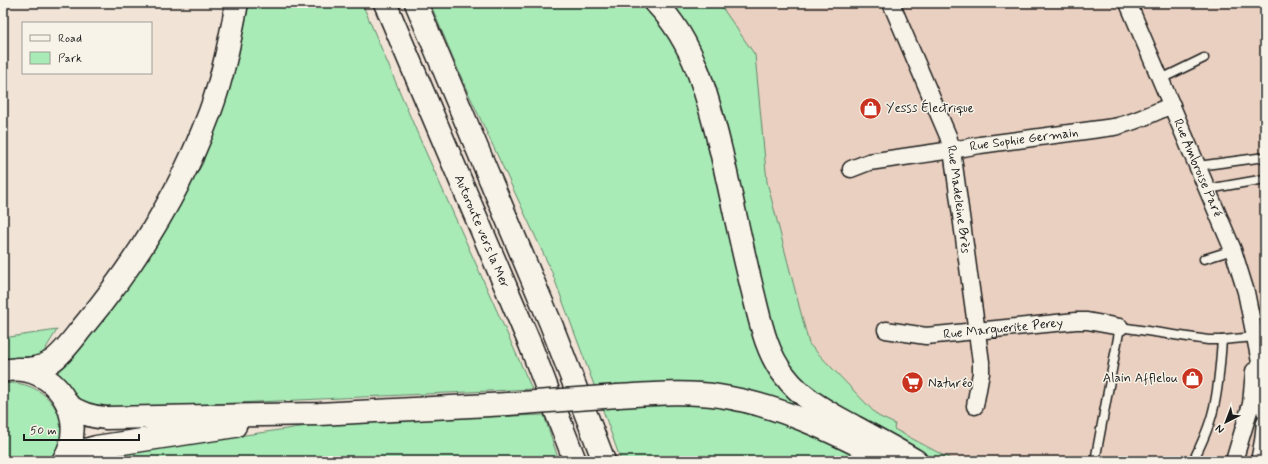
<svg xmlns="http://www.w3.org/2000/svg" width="1268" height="464" viewBox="0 0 1268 464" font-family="Mynerve,sans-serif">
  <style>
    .built { fill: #ead0c0 }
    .green { fill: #a8ebb6; stroke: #628469 }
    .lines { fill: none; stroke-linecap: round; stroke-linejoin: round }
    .service-casing { stroke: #1c1c1c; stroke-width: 11 }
    .minor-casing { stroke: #1c1c1c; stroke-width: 19 }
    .primary-casing { stroke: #1c1c1c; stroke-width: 25 }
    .motorway-casing { stroke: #1c1c1c; stroke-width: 25 }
    .service { stroke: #f7f3e8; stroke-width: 8 }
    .minor { stroke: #f7f3e8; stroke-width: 16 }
    .primary { stroke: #f7f3e8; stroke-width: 22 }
    .motorway { stroke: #f7f3e8; stroke-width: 22 }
    .primary-bridge-casing { stroke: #1c1c1c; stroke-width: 25; stroke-linecap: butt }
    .primary-bridge { stroke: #f7f3e8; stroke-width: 22 }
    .labels { text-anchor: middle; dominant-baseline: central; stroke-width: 3; stroke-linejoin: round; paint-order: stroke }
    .poi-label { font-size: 13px; fill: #1c1c1c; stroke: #f7f3e8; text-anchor: start }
    .street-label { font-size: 13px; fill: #1c1c1c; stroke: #f7f3e8 }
  </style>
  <rect width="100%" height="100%" fill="#f1e3d6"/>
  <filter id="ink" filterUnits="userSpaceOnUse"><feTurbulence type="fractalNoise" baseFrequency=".025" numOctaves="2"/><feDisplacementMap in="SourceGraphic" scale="8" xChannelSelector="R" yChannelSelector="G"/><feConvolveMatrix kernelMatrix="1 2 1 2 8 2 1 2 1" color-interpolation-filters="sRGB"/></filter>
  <g filter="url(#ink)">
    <path class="built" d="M719 3H1265V461H954L893 429 895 424 878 416 809 344 767 182 755 55Z"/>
    <g class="green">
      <path d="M249 3H362L419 137 532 389 109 409 88 407 75 395 55 372 110 310 140 269 203 163Z"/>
      <path d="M430 3H719L755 55 767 182 809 344 878 416 895 424 894 429 954 461H621L594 385 551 270 465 86Z"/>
      <path d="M57 330 40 358 3 363V338Z"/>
      <path d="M14 383C54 386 76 429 50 461H3V384Z"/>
      <path d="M544 415 559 461H96L143 450 334 422Z"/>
    </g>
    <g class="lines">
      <defs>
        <g id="service">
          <path d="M1161 79 1204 58"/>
          <path d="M1198 166 1265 157"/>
          <path d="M1208 189 1265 179"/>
          <path d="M1204 259 1233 250"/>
          <path d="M1095 461 1120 327 1208 340H1222L1255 337"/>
          <path d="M1193 461C1201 445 1209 428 1213 411 1219 388 1220 364 1222 340"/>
        </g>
        <g id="minor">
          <path id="s1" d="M891 3 948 136 952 150 981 362V373L975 406"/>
          <path id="s2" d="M1128 3 1233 250 1246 292 1262 372 1265 411"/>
          <path id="s3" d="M851 169 869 162 952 150 980 145 1114 127C1134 123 1153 113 1172 105"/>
          <path id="s4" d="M886 330 926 336 1076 321H1087L1120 327"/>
          <path d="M1234 461 1251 404 1254 371"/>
          <path d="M1259 461 1263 441 1265 422"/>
        </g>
        <g id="primary">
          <path d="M3 371C54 360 91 418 63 461"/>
          <path d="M618 396C651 394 687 391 719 396 780 405 836 433 890 461"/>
          <path d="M68 405C80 414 92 417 106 418L319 414 508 404"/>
          <path d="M66 461 85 450 96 447 235 426"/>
        </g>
        <g id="motorway">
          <path id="s5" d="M385 3 530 344 575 461"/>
          <path d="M416 3 551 324 604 461"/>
          <path d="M656 3C695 43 708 98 721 151 732 198 741 245 753 292 760 320 766 353 785 376 803 400 830 413 855 427 875 438 896 449 916 461"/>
          <path d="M17 369C29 369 41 369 52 361 65 352 75 336 86 323 137 261 182 188 210 112 223 77 230 39 237 3"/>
        </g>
      </defs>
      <use href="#service" class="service-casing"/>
      <use href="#minor" class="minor-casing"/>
      <use href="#primary" class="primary-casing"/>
      <use href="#motorway" class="motorway-casing"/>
      <use href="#service" class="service"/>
      <use href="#minor" class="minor"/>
      <use href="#primary" class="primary"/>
      <use href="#motorway" class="motorway"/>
      <defs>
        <path id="primary-bridge" d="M508 404 618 396"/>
      </defs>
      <use href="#primary-bridge" class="primary-bridge-casing"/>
      <use href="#primary-bridge" class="primary-bridge"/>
    </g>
  </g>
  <defs>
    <symbol id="shop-disc" viewBox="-11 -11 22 22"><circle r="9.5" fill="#c8321e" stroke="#f7f3e8"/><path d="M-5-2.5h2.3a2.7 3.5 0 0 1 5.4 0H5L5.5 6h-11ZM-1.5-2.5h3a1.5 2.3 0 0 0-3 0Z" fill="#fff"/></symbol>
    <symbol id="supermarket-disc" viewBox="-11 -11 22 22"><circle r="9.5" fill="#c8321e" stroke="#f7f3e8"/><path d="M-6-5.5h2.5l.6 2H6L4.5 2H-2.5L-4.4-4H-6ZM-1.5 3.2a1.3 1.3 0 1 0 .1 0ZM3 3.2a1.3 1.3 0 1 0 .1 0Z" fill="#fff"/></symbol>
  </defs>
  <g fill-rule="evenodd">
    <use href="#shop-disc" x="858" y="96" width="25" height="25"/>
    <use href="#shop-disc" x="1180" y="366" width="25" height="25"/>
    <use href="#supermarket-disc" x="900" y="370" width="25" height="25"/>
  </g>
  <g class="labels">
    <g class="poi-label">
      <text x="886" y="108">Yesss Électrique</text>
      <text x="1178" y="378" text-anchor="end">Alain Afflelou</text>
      <text x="928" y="383">Naturéo</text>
    </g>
    <g class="street-label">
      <text stroke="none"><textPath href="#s3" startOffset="176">Rue Sophie Germain</textPath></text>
      <text stroke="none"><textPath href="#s2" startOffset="179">Rue Ambroise Paré</textPath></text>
      <text stroke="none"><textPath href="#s1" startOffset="209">Rue Madeleine Brès</textPath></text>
      <text stroke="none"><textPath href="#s5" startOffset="248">Autoroute vers la Mer</textPath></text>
      <text stroke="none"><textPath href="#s4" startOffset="118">Rue Marguerite Perey</textPath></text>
    </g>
  </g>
  <rect width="1268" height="464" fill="none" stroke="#f7f3e8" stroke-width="16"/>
  <rect x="8" y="8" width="1252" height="448" fill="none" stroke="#1c1c1c" stroke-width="1.5" filter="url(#ink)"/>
  <rect x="22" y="22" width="130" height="52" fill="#f7f3e8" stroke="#9f9d96"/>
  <rect x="30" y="35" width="20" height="6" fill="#f7f3e8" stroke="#9f9d96"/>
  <text x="58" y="42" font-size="12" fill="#1c1c1c">Road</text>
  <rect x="30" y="52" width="20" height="12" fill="#a8ebb6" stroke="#9f9d96"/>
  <text x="58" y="62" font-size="12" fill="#1c1c1c">Park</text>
  <g transform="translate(1226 422) rotate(222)" stroke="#f7f3e8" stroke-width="3" paint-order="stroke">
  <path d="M0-3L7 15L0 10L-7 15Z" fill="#1c1c1c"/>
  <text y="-6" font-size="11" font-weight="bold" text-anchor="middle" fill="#1c1c1c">N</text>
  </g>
  <path d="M24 434v6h115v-6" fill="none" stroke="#1c1c1c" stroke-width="2"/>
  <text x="30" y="434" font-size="12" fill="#1c1c1c" stroke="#f7f3e8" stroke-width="3" paint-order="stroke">50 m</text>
</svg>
